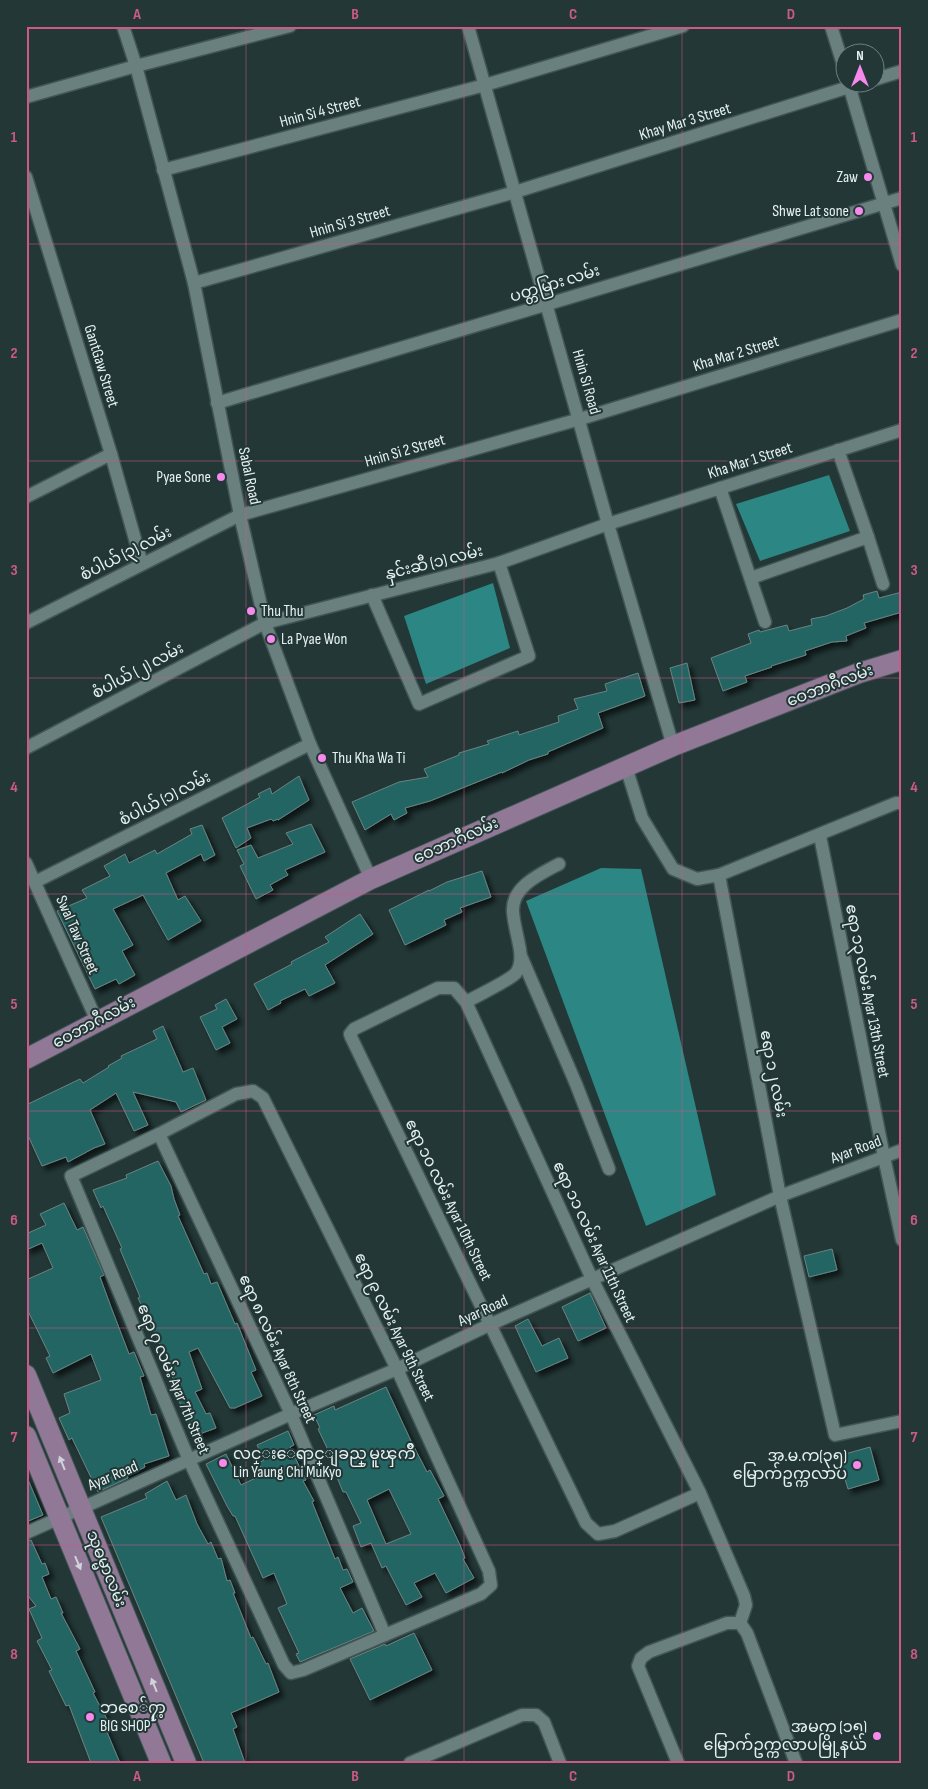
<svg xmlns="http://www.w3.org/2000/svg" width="928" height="1789" viewBox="0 0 928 1789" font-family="'Sofia Sans Condensed','Noto Sans Myanmar',sans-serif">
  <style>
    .water { fill: #2c8683 }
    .building { fill: #226563; stroke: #6c8382; fill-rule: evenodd; filter: url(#shadow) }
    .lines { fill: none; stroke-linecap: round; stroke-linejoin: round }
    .street-casing { stroke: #425555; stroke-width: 15 }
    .primary-casing { stroke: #425555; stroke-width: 22 }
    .street { stroke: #69807f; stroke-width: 12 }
    .primary { stroke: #927897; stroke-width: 20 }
    .oneway { fill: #d0d3da }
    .grid { fill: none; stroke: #cc5988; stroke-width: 1; stroke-opacity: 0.55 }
    .poi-dot { fill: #f788ec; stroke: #223736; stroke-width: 2 }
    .labels { text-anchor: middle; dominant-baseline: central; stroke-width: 4; stroke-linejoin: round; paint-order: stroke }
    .street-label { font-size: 16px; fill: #e5f1f1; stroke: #223736 }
    .poi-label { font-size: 16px; fill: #e5f1f1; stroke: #223736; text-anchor: end }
    .neatline { fill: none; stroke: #cc5988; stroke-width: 2 }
    .grid-label { font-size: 16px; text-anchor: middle; font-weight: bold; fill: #cc5988 }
  </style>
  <defs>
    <filter id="shadow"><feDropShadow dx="4.5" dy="4.5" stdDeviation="2.5" flood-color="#0009"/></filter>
  </defs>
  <rect width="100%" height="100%" fill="#223736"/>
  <g class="water">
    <path d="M829 475 850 531 760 561 736 504Z"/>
    <path d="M493 583 510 648 426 684 404 616Z"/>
    <path d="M601 868 641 869 716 1195 646 1226 526 901Z"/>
  </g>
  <g class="building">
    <path d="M877 591 879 598 902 592V612L864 623 866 628 846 636 847 641 832 642 805 651 806 655 771 666 772 667 745 676 747 682 723 691 711 658 751 643 748 634 759 630 760 632 787 625 789 631 812 625 811 619 826 616 847 608 864 599 863 595Z"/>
    <path d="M687 663 695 700 679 703 670 668Z"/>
    <path d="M638 673 645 696 598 713 603 728 548 752V754L529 760 502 773V772L430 801 405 808 407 813 394 820 391 814 365 830 352 802 399 782 428 777 424 769 459 755V753L489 744 487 741 518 731 519 735 559 722 558 716 578 709 574 699 607 691 605 684Z"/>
    <path d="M299 776 309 800 278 820V819L273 821 271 819 247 828 251 838 236 848 222 818 260 797 258 794 270 788 272 794Z"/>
    <path d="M311 824 325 852 285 870 288 875 270 885 273 890 256 899 240 866 244 864 237 850 251 845 258 858 293 844 286 833Z"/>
    <path d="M202 825 215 855 204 861 201 854 166 873 178 900 185 896 201 921 168 940 143 895 113 909 133 945 122 951 135 975 119 984 116 979 95 989 57 911 87 898 82 890 110 876 104 866 125 854 129 863 155 850 157 854 192 834 190 829Z"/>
    <path d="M482 871 491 897 460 908 462 912 444 920 446 925 405 945 389 910 429 890V891L447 882Z"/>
    <path d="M360 914 373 934 325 965 335 983 309 996 305 989 280 1001 281 1003 268 1010 254 984 292 964 291 962 329 942 325 937Z"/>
    <path d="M226 999 237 1019 222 1027 230 1043 216 1050 200 1017 217 1009 215 1005Z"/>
    <path d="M163 1026 183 1072 193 1068 206 1100 181 1112 176 1102 133 1092 148 1125 134 1131 116 1093 90 1110 105 1144 94 1148 68 1162 66 1157 42 1166 26 1131V1105L80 1079 83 1083 109 1067 108 1066 122 1058 121 1056 157 1039 153 1031Z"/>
    <path d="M158 1161 171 1186 174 1199 180 1215 178 1216 204 1274 207 1273 211 1284 217 1282 235 1324 237 1323 256 1370 251 1372 262 1396 235 1408H230L198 1348 189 1352 202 1389 195 1392 206 1414 210 1413 216 1428 194 1436 179 1401 183 1398 164 1360 166 1358 138 1298 140 1297 120 1249 122 1248 103 1206 101 1208 93 1190 127 1178 126 1175Z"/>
    <path d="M64 1203 77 1230 83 1227 104 1275 100 1277 111 1307 129 1354 134 1352 144 1376 140 1377 151 1415 156 1414 169 1456 144 1464 145 1467 127 1476 128 1478 98 1492 72 1438 69 1440 59 1418 70 1413 64 1394 101 1380 91 1354 53 1373 46 1358 50 1356 26 1307V1280L53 1268 42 1243 26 1250V1234L46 1225 40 1214Z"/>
    <path d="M832 1249 837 1270 809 1277 804 1256Z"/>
    <path d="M590 1293 606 1328 578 1341 562 1307Z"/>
    <path d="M528 1319 542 1346 559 1338 568 1358 536 1372 515 1326Z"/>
    <path d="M386 1387 411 1441 427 1472 430 1470 444 1496 438 1499 460 1545 465 1558 463 1559 474 1578 446 1593 435 1573 414 1583 422 1597 406 1605 386 1566 382 1568 371 1543 361 1547 353 1526 361 1523 346 1492H343L336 1475 338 1471 318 1429 320 1428 314 1415 334 1406 335 1410ZM389 1489 411 1534 386 1544 367 1500Z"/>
    <path d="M288 1431 294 1445 290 1447 306 1480 303 1481 314 1501 312 1502 335 1559 338 1557 343 1570 347 1569 353 1582 340 1588 353 1613 362 1608 374 1631 300 1662 296 1654 299 1653 278 1608 287 1604 274 1573 263 1578 235 1516H233L227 1506 206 1464 226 1454 241 1485 264 1474 259 1463 264 1460 257 1445Z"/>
    <path d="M870 1447 879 1480 848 1489 838 1456Z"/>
    <path d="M26 1475 43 1515 26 1522Z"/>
    <path d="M167 1481 176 1500 186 1495 197 1524 208 1544 211 1542 218 1559 221 1558 227 1581 230 1580 235 1593H233L251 1638 253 1637 266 1664 268 1663 279 1692 231 1713 237 1727 233 1729 245 1763H204L101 1517 147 1498 145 1494Z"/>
    <path d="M31 1540 42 1564 45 1563 49 1574 42 1577 51 1599 56 1597 63 1613H61L80 1649 76 1651 95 1692 93 1693 109 1723 104 1725 120 1763H91L69 1705 66 1706 49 1671 52 1670 37 1641 42 1638 29 1609 36 1606 26 1593V1541Z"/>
    <path d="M414 1633 432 1670 370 1700 350 1659 385 1644 386 1646Z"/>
  </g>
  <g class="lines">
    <defs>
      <g id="street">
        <path d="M123 26 136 66 194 283 240 515 265 623 310 744 371 879"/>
        <path d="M468 26 608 524 673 746"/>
        <path d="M831 26 846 74"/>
        <path d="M876 79 902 71"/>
        <path d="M848 82 902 265"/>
        <path d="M26 97 136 66 290 26"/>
        <path d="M163 170 485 85 683 26"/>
        <path d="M26 177 111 454 142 564"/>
        <path d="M194 283 515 192 865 82"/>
        <path d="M217 403 902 198"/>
        <path d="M838 450 868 537 883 584"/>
        <path d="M720 488 765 622"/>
        <path d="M26 497 111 454"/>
        <path d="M751 578 868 537"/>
        <path d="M372 595 419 704 529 656 499 563"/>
        <path d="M26 623 240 515 580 419 902 320"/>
        <path d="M26 748 265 623 499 563 608 524 902 430"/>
        <path d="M626 767 642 818 673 869 697 879 719 875 780 1196 835 1435 902 1421"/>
        <path d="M820 836 884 1157 902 1240"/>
        <path d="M26 863 97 1021"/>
        <path d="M719 875 896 803H902"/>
        <path d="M35 882 310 744"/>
        <path d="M521 956 576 1084 609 1169"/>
        <path d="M466 1002C478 995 509 981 516 973 521 966 521 958 520 950 518 937 514 925 513 912 511 887 540 874 559 864"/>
        <path d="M253 1091 263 1098 397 1369 489 1571 491 1585 481 1594 303 1670 291 1673 284 1665 189 1460 71 1176 159 1134 236 1094Z"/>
        <path d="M159 1134 291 1414 385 1635"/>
        <path d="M700 1493 615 1531 598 1534 586 1523 351 1037 350 1034 354 1029 438 988H454L466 1002 592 1279 700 1493 744 1596 746 1605 740 1623"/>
        <path d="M26 1533 291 1414 397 1369 491 1324 780 1196 902 1150"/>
        <path d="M740 1623 747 1633 796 1763"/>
        <path d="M410 1763 522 1715H536L544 1722 560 1763"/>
        <path d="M678 1763 638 1666 641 1658 649 1652 727 1623H740"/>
      </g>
      <g id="primary">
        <path d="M26 1059 371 879 673 746 859 673 902 660"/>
        <path d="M26 1375 186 1763"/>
        <path d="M26 1436 161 1763"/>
      </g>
    </defs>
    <use href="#street" class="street-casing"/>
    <use href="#primary" class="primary-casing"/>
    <use href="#street" class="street"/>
    <use href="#primary" class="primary"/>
  </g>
  <defs><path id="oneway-solid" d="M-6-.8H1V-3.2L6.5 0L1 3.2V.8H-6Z" transform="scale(1.25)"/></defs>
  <g class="oneway">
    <use href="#oneway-solid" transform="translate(62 1463) rotate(-112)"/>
    <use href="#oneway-solid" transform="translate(78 1563) rotate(67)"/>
    <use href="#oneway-solid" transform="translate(154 1685) rotate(-112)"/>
  </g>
  <path class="grid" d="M246 26V1763M464 26V1763M682 26V1763M26 244H902M26 461H902M26 678H902M26 894H902M26 1111H902M26 1328H902M26 1545H902"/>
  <g class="poi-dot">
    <circle cx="868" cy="177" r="5"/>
    <circle cx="859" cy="211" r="5"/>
    <circle cx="221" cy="477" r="5"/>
    <circle cx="251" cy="611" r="5"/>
    <circle cx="271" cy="639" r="5"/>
    <circle cx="322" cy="758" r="5"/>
    <circle cx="223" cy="1463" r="5"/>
    <circle cx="857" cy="1465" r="5"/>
    <circle cx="90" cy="1717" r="5"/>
    <circle cx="877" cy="1736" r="5"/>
  </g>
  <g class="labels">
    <g class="street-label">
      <text transform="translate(320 112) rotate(-15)">Hnin Si 4 Street</text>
      <text transform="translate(685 122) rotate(-17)">Khay Mar 3 Street</text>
      <text transform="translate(350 222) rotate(-16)">Hnin Si 3 Street</text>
      <text transform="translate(555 284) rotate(-17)">ပတ္တမြား လမ်း</text>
      <text transform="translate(736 354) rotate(-17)">Kha Mar 2 Street</text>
      <text transform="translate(101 366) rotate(73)">GantGaw Street</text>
      <text transform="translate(586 382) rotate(74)">Hnin Si Road</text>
      <text transform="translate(405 451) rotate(-16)">Hnin Si 2 Street</text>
      <text transform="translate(750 461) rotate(-18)">Kha Mar 1 Street</text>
      <text transform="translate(249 476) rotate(78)">Sabal Road</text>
      <text transform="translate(126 554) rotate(-27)">စံပါယ် (၃) လမ်း</text>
      <text transform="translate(434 563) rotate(-14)">နှင်းဆီ (၁) လမ်း</text>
      <text transform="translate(138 671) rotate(-28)">စံပါယ် (၂) လမ်း</text>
      <text transform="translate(830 686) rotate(-21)">ဝေဘာဂီလမ်း</text>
      <text transform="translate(165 799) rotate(-27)">စံပါယ် (၁) လမ်း</text>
      <text transform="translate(456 841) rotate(-24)">ဝေဘာဂီလမ်း</text>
      <text transform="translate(77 935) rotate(66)">Swal Taw Street</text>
      <text transform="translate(867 991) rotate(79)">ဧရာ ၁၃ လမ်း Ayar 13th Street</text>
      <text transform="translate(94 1023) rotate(-28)">ဝေဘာဂီလမ်း</text>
      <text transform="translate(773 1074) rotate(79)">ဧရာ ၁၂ လမ်း</text>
      <text transform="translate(856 1150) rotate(-21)">Ayar Road</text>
      <text transform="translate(448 1200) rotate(64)">ဧရာ ၁၀ လမ်း Ayar 10th Street</text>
      <text transform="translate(594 1242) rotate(65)">ဧရာ ၁၁ လမ်း Ayar 11th Street</text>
      <text transform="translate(483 1311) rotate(-25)">Ayar Road</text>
      <text transform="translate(394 1327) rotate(64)">ဧရာ ၉ လမ်း Ayar 9th Street</text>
      <text transform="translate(277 1349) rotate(65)">ဧရာ ၈ လမ်း Ayar 8th Street</text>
      <text transform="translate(173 1379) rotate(67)">ဧရာ ၇ လမ်း Ayar 7th Street</text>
      <text transform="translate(113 1476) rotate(-23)">Ayar Road</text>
      <text transform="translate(106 1569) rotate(68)">သုဓမ္မာလမ်း</text>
    </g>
    <g class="poi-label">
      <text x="858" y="177">Zaw</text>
      <text x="849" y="211">Shwe Lat sone</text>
      <text x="211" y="477">Pyae Sone</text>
      <text x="261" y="611" text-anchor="start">Thu Thu</text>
      <text x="281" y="639" text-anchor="start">La Pyae Won</text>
      <text x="332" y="758" text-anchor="start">Thu Kha Wa Ti</text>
      <text x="233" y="1454" text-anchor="start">လင္းေရာင္ျခည္ မူၾကိဳ<tspan x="233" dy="18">Lin Yaung Chi MuKyo</tspan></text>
      <text x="847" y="1456">အ.မ.က(၃၅)<tspan x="847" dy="18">မြောက်ဥက္ကလာပ</tspan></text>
      <text x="100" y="1708" text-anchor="start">ဘစေ်၇ှာ့<tspan x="100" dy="18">BIG SHOP</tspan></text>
      <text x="867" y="1727">အမက (၁၅)<tspan x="867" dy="18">မြောက်ဥက္ကလာပမြို့နယ်</tspan></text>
    </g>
  </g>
  <rect width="928" height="1789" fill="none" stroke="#223736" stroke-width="55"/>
  <g transform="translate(860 68)"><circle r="24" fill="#223736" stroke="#708181"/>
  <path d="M0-4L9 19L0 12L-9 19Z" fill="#f788ec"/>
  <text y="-8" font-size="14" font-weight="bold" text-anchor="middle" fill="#e5f1f1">N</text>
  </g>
  <rect x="28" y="28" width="872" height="1734" class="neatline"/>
  <g class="grid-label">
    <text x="137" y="19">A</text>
    <text x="355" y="19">B</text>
    <text x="573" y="19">C</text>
    <text x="791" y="19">D</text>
    <text x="14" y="142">1</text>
    <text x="914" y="142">1</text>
    <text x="14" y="358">2</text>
    <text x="914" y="358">2</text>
    <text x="14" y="575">3</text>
    <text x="914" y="575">3</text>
    <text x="14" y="792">4</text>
    <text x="914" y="792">4</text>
    <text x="14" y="1009">5</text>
    <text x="914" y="1009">5</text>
    <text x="14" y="1225">6</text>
    <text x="914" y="1225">6</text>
    <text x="14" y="1442">7</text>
    <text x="914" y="1442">7</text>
    <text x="14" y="1659">8</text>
    <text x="914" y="1659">8</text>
    <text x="137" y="1781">A</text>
    <text x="355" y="1781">B</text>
    <text x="573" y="1781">C</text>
    <text x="791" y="1781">D</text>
  </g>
</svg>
